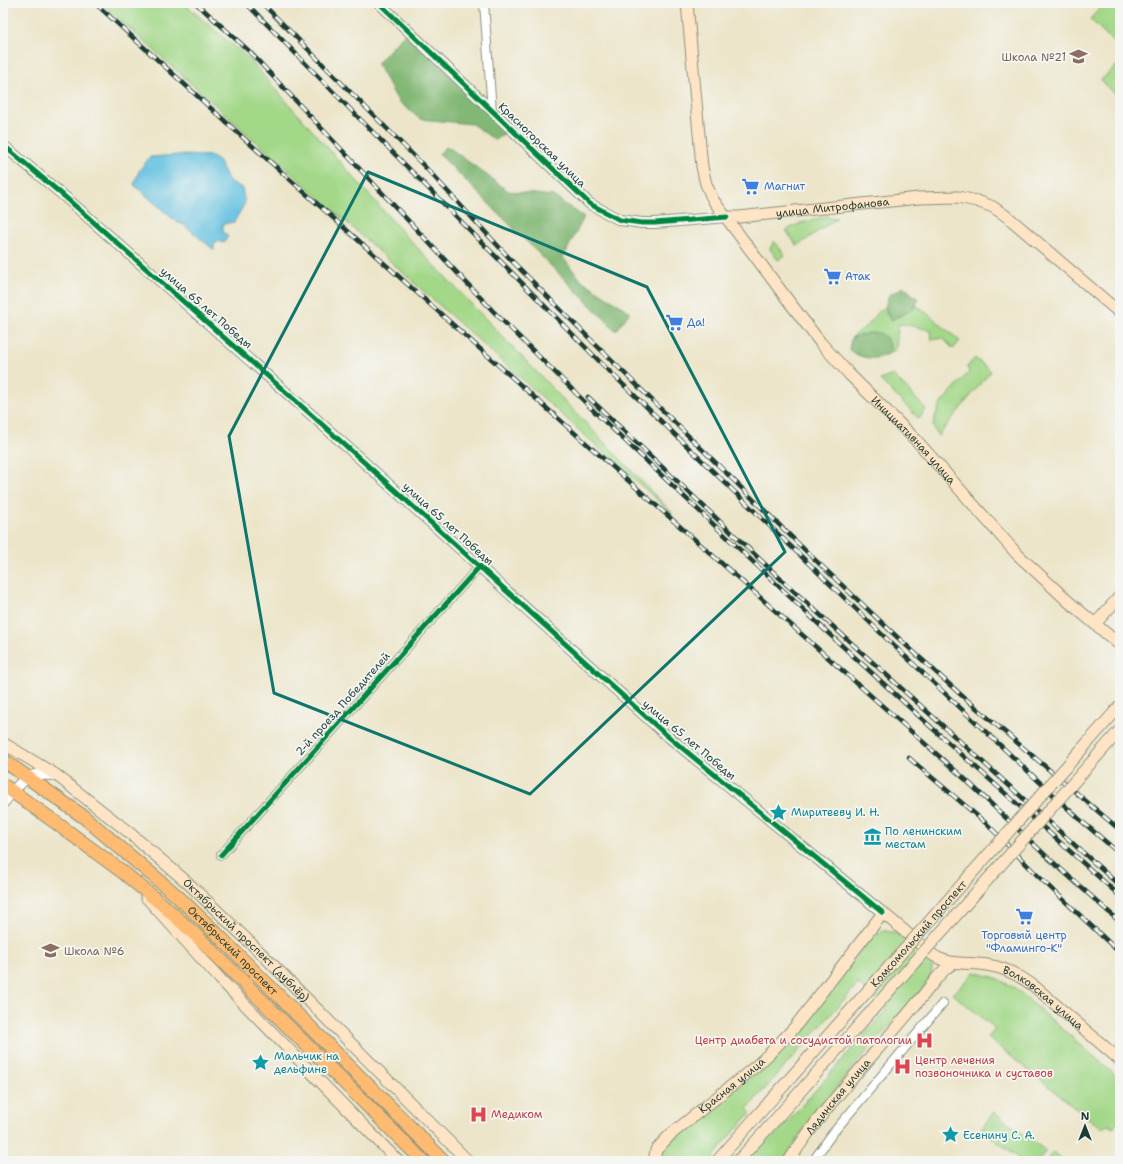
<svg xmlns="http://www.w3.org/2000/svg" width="1123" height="1164" viewBox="0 0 1123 1164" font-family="'Shantell Sans',sans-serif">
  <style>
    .green { fill: #a3d888; stroke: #618a5e }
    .forest { fill: #82b874; stroke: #507a54 }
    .water { fill: #63c1e1; stroke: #417f8a }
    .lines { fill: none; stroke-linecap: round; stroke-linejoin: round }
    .minor-casing { stroke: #86917e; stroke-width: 10 }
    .tertiary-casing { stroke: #86917e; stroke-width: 12 }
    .secondary-casing { stroke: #86917e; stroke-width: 13 }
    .primary-casing { stroke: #86917e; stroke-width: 15 }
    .minor { stroke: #fff; stroke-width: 8 }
    .tertiary { stroke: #fff; stroke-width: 10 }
    .secondary { stroke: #ffe4c6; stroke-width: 11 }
    .primary { stroke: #ffbb71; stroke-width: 13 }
    .rail-casing { stroke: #1f3d34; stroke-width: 4.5 }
    .rail { stroke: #f6f6f2; stroke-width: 3; stroke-dasharray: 9; stroke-linecap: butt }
    .secondary-bridge-casing { stroke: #86917e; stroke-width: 13; stroke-linecap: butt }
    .secondary-bridge { stroke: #ffe4c6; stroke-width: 11 }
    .cycleway-casing { stroke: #f6f6f2; stroke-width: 8 }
    .cycleway { stroke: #00873e; stroke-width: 5 }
    .marked { fill: none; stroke: #0f766e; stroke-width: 3; stroke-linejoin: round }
    .labels { text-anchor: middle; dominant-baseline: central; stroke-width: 3.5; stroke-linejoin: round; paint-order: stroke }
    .education-label { font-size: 11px; fill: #785e54; stroke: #f6f6f2; text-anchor: end }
    .street-label { font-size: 11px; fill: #1f3d34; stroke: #f6f6f2 }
    .shop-label { font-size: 11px; fill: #366cbe; stroke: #f6f6f2; text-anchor: start }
    .culture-label { font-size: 11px; fill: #0d838f; stroke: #f6f6f2; text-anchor: start }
    .health-label { font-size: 11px; fill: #be3a42; stroke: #f6f6f2; text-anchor: start }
  </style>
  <rect width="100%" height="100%" fill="#f6f6f2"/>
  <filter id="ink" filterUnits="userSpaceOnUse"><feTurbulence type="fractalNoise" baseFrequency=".025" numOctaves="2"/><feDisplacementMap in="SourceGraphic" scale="8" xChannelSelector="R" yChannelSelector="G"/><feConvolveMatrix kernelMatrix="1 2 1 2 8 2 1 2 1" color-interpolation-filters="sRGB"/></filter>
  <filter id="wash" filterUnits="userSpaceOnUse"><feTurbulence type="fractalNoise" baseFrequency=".012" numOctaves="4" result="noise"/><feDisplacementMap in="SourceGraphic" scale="16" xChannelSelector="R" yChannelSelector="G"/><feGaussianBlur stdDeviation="0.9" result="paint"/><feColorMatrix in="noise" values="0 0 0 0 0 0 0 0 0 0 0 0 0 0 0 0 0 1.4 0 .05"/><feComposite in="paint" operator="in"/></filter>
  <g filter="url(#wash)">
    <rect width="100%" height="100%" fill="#ece5c9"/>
    <g class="green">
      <path d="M101 3H183L248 58 403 233 673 514Z"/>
      <path d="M1105 3H1120V48L1090 19Z"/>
      <path d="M1116 66 1120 69V99L1101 80Z"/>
      <path d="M825 217 837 218 797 246 786 230 801 223Z"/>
      <path d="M774 241 785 255 778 260 770 249Z"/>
      <path d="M916 306 921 308 960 341 953 349 943 338 932 340 931 330 902 324 898 325 896 350 892 352 886 338 869 333 851 338 870 323 875 315 885 307 887 315 898 317Z"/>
      <path d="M975 358 991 371 938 436 933 426 936 414 942 402 969 372 967 367Z"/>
      <path d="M893 375 926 409 919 419 880 380Z"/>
      <path d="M884 931C888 931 892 932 896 934 907 938 930 956 932 968 932 977 926 984 921 990 873 1046 822 1099 783 1161H745L772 1131 775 1136 887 1009 858 984 747 1109 751 1113 725 1142 711 1161H659L661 1153 673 1139 759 1070 786 1045 798 1031 870 939 876 933Z"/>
      <path d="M974 972 996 978 1015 988 1120 1079V1115L1114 1128 1109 1125 1101 1128 988 1038 995 1028 953 994Z"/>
      <path d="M994 1112 1046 1151 1038 1161H1022L981 1129Z"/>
      <path d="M1053 1152 1065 1161H1046Z"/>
    </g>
    <g class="forest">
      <path d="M405 33 509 130 495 140 472 124 420 119 398 101 377 64Z"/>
      <path d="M447 146 508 191 553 196 584 217 563 258 581 280 630 312 616 331 439 154Z"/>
      <path d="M904 287 918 299 916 306 909 311 891 320C883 310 885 306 889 295Z"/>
      <path d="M869 333H880L886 338 892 352C876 361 864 360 849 350L851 338Z"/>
    </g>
    <path class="water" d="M179 155 211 156 220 163 229 181 242 188 245 203 234 222 223 224V232L228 236 224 243 218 241 214 243V250L184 225 174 220 134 185 139 171 150 157Z"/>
  </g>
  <g filter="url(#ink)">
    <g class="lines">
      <defs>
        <g id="minor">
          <path d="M484 3 492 111"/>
          <path d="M221 855 480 566"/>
          <path d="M813 1161 832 1134 943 1003"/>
        </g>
        <g id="tertiary">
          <path d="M379 3 590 204 620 220 642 223H655L727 217"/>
          <path d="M3 145 64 196 315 418 664 733 883 913"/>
          <path d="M3 803C10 795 18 784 27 778 35 773 47 775 56 775"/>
        </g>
        <g id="secondary">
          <path id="s1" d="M687 3 702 167 706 184 713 200 787 299 820 342 849 374 917 441 1017 554 1070 603 1120 645"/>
          <path id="s2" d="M727 217H739L919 198 958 197 977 201 993 207 1009 218 1120 313"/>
          <path d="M1095 624 1120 596"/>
          <path id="s3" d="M3 743 56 775 126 830 188 883 266 958 468 1161"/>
          <path d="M146 897 220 979 398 1161"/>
          <path id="s4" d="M654 1161 656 1150 670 1135 756 1066 769 1054 794 1028 883 913 933 955C949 966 969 962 987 965 1006 968 1021 976 1035 987L1120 1060"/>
          <path d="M717 1161 756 1117"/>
          <path d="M738 1161 767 1129"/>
          <path id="s5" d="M789 1161C831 1095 889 1041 936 979L944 970 953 963"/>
        </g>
        <g id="primary">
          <path id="s6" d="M3 760 84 817 177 896 215 932 444 1161"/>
          <path d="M3 785 55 822 124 873 165 907 201 940 423 1161"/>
        </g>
      </defs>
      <use href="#minor" class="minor-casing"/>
      <use href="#tertiary" class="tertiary-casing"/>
      <use href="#secondary" class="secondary-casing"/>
      <use href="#primary" class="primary-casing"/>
      <use href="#minor" class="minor"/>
      <use href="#tertiary" class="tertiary"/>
      <use href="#secondary" class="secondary"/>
      <use href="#primary" class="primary"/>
      <defs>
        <g id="rail">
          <path d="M95 3 248 142 552 413 966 780 1045 855 1120 922"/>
          <path d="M196 3 249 51 493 311 598 415 826 631 931 727 1120 896"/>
          <path d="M246 3 351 110 603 365 890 642 1078 818 1120 854"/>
          <path d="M262 3 425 167 513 262 610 359 810 555 896 636 960 694 1120 830"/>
          <path d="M588 397 786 584 1120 886"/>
          <path d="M909 758 988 825 1035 873 1120 953"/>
        </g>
      </defs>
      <use href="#rail" class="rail-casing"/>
      <use href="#rail" class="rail"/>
      <defs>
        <g id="secondary-bridge">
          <path id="s7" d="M756 1117 1120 706"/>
          <path d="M767 1129 1120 730"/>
        </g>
      </defs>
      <use href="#secondary-bridge" class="secondary-bridge-casing"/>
      <use href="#secondary-bridge" class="secondary-bridge"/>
      <defs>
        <g id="cycleway">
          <path d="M379 3 590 204 620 220 642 223H655L727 217"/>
          <path d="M3 145 64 196 315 418 664 733 883 913"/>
          <path d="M221 855 480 566"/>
        </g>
      </defs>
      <use href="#cycleway" class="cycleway-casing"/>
      <use href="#cycleway" class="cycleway"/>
    </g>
  </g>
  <path class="marked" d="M368 172 647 287 785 552 530 794 274 693 229 436Z"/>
  <defs>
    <symbol id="school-bare" viewBox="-9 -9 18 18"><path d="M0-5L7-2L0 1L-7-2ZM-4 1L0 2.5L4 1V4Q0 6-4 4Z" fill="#8d6e63" stroke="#f6f6f2" stroke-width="2.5" paint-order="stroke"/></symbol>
    <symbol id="supermarket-bare" viewBox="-9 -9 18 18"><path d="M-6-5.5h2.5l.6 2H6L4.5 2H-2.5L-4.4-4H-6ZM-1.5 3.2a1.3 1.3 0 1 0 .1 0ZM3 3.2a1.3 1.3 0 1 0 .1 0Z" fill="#3f7fe0" stroke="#f6f6f2" stroke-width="2.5" paint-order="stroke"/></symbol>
    <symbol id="sight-bare" viewBox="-9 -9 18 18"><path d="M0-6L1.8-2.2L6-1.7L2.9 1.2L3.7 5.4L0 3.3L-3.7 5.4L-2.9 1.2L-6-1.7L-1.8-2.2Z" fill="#0f9aa8" stroke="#f6f6f2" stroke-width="2.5" paint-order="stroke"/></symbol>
    <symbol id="museum-bare" viewBox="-9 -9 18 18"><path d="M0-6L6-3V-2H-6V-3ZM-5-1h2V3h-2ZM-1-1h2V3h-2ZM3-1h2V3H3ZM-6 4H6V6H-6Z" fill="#0f9aa8" stroke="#f6f6f2" stroke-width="2.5" paint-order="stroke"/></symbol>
    <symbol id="hospital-bare" viewBox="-9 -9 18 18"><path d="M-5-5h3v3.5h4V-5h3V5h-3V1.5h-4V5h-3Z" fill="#e0444e" stroke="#f6f6f2" stroke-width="2.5" paint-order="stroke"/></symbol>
  </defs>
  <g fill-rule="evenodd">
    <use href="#school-bare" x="1066" y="44" width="25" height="25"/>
    <use href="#supermarket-bare" x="738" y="174" width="25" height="25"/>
    <use href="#supermarket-bare" x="820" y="264" width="25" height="25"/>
    <use href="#supermarket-bare" x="662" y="310" width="25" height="25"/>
    <use href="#sight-bare" x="766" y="800" width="25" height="25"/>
    <use href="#museum-bare" x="860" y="824" width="25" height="25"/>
    <use href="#supermarket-bare" x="1012" y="904" width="25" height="25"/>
    <use href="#school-bare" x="38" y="938" width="25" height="25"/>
    <use href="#hospital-bare" x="912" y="1028" width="25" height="25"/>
    <use href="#sight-bare" x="248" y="1050" width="25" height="25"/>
    <use href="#hospital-bare" x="890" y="1054" width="25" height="25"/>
    <use href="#hospital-bare" x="466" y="1102" width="25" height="25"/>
    <use href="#sight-bare" x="938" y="1122" width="25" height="25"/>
  </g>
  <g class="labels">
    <g class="education-label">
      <text x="1066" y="57">Школа №21</text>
      <text x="64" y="951" text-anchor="start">Школа №6</text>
    </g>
    <g class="street-label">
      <text transform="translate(542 145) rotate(44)">Красногорская улица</text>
      <text stroke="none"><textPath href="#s2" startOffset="106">улица Митрофанова</textPath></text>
      <text transform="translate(206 308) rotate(41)">улица 65 лет Победы</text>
      <text stroke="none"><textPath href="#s1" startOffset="513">Инициативная улица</textPath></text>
      <text transform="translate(448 524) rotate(42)">улица 65 лет Победы</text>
      <text transform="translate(343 704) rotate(-48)">2-й проезд Победителей</text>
      <text transform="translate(689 740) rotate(40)">улица 65 лет Победы</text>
      <text stroke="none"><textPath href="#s7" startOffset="245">Комсомольский проспект</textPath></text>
      <text stroke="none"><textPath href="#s3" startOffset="314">Октябрьский проспект (дублёр)</textPath></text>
      <text stroke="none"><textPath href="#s6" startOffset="299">Октябрьский проспект</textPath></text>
      <text stroke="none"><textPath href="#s4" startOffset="528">Волковская улица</textPath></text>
      <text stroke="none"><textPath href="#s4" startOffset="111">Красная улица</textPath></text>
      <text stroke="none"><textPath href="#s5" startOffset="81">Лядинская улица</textPath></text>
    </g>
    <g class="shop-label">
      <text x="764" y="186">Магнит</text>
      <text x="845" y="276">Атак</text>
      <text x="687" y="322">Да!</text>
      <text x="1024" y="935" text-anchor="middle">Торговый центр<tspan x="1024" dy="13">"Фламинго-К"</tspan></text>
    </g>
    <g class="culture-label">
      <text x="791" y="812">Миритееву И. Н.</text>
      <text x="885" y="831">По ленинским<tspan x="885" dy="13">местам</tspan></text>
      <text x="274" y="1056">Мальчик на<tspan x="274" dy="13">дельфине</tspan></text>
      <text x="963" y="1135">Есенину С. А.</text>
    </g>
    <g class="health-label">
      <text x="912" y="1040" text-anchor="end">Центр диабета и сосудистой патологии</text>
      <text x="915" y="1060">Центр лечения<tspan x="915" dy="13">позвоночника и суставов</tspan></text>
      <text x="491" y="1114">Медиком</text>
    </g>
  </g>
  <rect width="1123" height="1164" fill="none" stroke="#f6f6f2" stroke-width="16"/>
  <g transform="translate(1085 1126)" stroke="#f6f6f2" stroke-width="3" paint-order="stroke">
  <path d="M0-3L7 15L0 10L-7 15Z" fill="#1f3d34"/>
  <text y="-6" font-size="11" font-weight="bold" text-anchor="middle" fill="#1f3d34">N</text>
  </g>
</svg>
